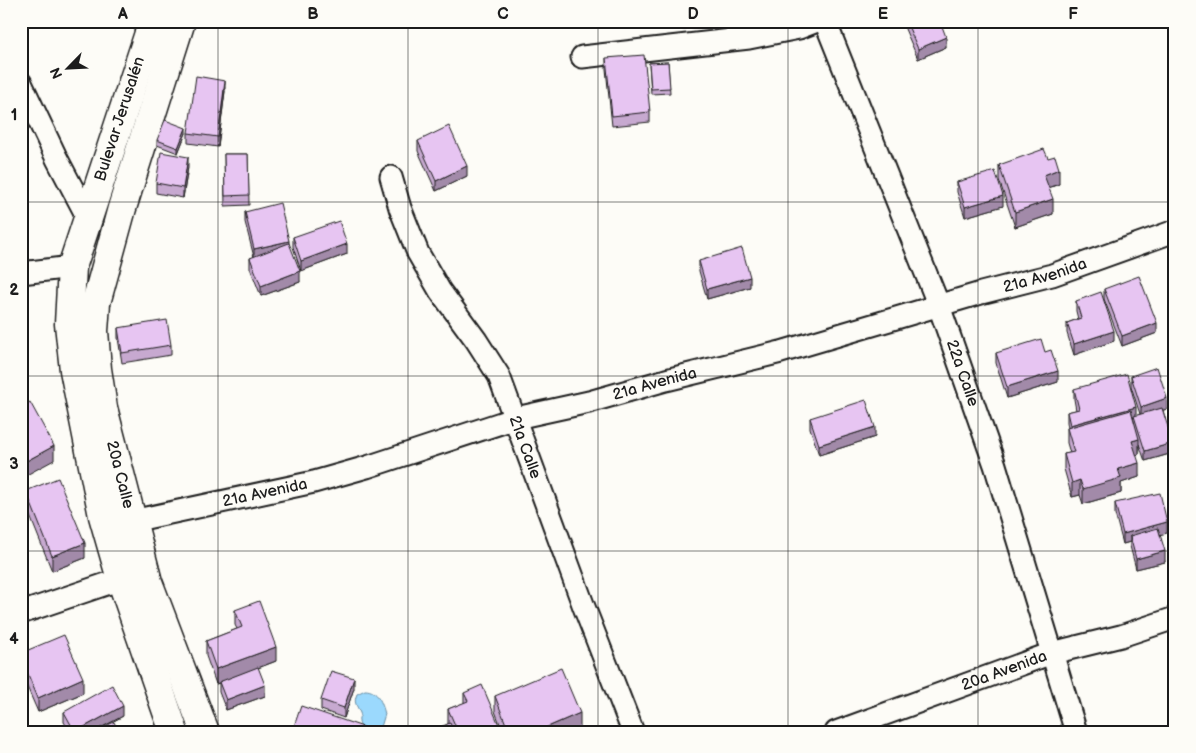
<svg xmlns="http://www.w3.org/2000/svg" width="1196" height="753" viewBox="0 0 1196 753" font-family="'Balsamiq Sans',sans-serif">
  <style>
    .water { fill: #9bd9fd; stroke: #688da3 }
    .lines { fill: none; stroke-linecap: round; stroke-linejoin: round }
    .minor-casing { stroke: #1c1c1c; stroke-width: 25 }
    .secondary-casing { stroke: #1c1c1c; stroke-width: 31 }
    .minor { stroke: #fdfcf7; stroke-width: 21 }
    .secondary { stroke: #fdfcf7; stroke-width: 28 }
    .wall { fill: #c7a9d0; stroke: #1c1c1c }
    .shaded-wall { fill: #a28aa9; stroke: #1c1c1c }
    .building { fill: #e7c5f2; stroke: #1c1c1c }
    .grid { fill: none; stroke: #1c1c1c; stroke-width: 1; stroke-opacity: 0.55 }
    .labels { text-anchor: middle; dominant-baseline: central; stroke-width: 4; stroke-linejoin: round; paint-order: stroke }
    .street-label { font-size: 16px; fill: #1c1c1c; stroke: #fdfcf7 }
    .neatline { fill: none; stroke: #1c1c1c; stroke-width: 2 }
    .grid-label { font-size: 16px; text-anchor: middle; font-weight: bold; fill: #1c1c1c }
  </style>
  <rect width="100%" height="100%" fill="#fdfcf7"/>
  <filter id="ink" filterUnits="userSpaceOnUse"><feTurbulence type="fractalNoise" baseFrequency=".02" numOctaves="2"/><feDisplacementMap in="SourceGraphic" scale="10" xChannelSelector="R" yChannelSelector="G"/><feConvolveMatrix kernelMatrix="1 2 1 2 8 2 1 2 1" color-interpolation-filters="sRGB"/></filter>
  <g filter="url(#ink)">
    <path class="water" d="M365 690C378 690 382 703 385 714L381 727C374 732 360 733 359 721 358 715 362 718 360 713 357 705 353 703 357 694Z"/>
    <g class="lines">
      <defs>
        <g id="minor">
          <path id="s1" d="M825 21 939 306 995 465 1076 732"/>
          <path d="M582 57 749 38 799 28 817 21"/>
          <path d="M21 83 57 159 88 218"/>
          <path id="s2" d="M391 177 400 208 418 253 440 291 476 340 499 376 584 607 633 732"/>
          <path d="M21 273 72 267"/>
          <path id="s3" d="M132 521 314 482 367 467 516 418 589 402 666 380 781 352 981 293 1052 275 1175 231"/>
          <path d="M21 613 121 579"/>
          <path id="s4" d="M836 732 1052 653 1121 636 1175 618"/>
        </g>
        <g id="secondary">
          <path d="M153 21 72 267 69 324 74 370 103 516 121 579 174 732"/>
          <path id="s5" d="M181 21 122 208 96 303 94 331 97 369 103 408 148 582 205 732"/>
        </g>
      </defs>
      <use href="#minor" class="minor-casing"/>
      <use href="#secondary" class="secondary-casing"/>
      <use href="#minor" class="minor"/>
      <use href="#secondary" class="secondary"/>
    </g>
    <g class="wall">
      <path d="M905 21H940L946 47 918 59 905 29Z"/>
      <path d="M606 58 650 112V122L612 126 606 69Z"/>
      <path d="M668 62 670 93 651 94 649 63Z"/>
      <path d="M225 91 218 147 188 143V133Z"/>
      <path d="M186 133 178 153 157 145V140Z"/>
      <path d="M418 141 467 176 436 191 418 151Z"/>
      <path d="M224 154H248L249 205 225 206Z"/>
      <path d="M1048 158 1059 184 1049 188 1053 214 1015 227 999 180V165Z"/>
      <path d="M188 167 183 198 156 193V183Z"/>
      <path d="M957 182 1003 206 965 217 957 192Z"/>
      <path d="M245 212 289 244 300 282 261 296 250 268V258L254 257 245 222Z"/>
      <path d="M293 237 347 254 301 271 293 247Z"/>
      <path d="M699 261 750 287 707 299 699 271Z"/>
      <path d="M1104 289 1157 333 1122 346 1104 299Z"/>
      <path d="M1076 301 1114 341 1074 355 1067 333V323L1078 319 1076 311Z"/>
      <path d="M118 328 171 345V355L122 363 118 338Z"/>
      <path d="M996 353 1058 382 1007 398 996 363Z"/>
      <path d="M1131 376 1167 409 1163 410 1173 453 1145 461 1139 444V454L1136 455 1139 477 1121 483V493L1083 504 1080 495 1072 497 1064 469V454L1070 453 1067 443V428H1068L1067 422V412L1076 410 1074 399V389L1136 416 1140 414 1131 386Z"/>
      <path d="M810 418 875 437 819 455 810 428Z"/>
      <path d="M1174 487H1175V503L1174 497Z"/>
      <path d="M26 491 85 558 52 571 26 506Z"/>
      <path d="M1115 503 1167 533 1160 534 1165 562 1136 569 1130 546V542L1123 544 1115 514Z"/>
      <path d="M235 610 276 661 258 668 265 696 226 710 219 692V683L216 684 206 656V641L237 629 235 625Z"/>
      <path d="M21 653 83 693 38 712 21 673Z"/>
      <path d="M354 688 344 718 321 710V700Z"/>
      <path d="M464 693 502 732H429L448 724V709L464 703Z"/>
      <path d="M495 696 580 728 570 732H503L495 711Z"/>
      <path d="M64 712 123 716 93 732H70L64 722Z"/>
    </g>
    <g class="shaded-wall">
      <path d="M946 37V47L918 59V49Z"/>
      <path d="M225 81V91L218 147V137Z"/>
      <path d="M186 128V133L178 153V148Z"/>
      <path d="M188 157V167L183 198V188Z"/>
      <path d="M467 166V176L436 191V181Z"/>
      <path d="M1059 169V184L1044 189V175Z"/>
      <path d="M1003 196V206L965 217V207Z"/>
      <path d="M1053 199V214L1015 227V212Z"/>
      <path d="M289 241V251L254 260V249Z"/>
      <path d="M347 244V254L301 271V261Z"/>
      <path d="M300 271V282L261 296V286Z"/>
      <path d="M750 277V287L707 299V289Z"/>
      <path d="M1157 323V333L1122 346V336Z"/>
      <path d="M1114 331V341L1074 355V344Z"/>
      <path d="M1058 371V382L1007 398V387Z"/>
      <path d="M1167 398V409L1141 417V407Z"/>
      <path d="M1136 407V417L1070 435V425Z"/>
      <path d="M875 427V437L819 455V445Z"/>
      <path d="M1139 439V454L1132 456V441Z"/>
      <path d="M1173 443V453L1145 461V451Z"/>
      <path d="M54 446V460L21 478V464Z"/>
      <path d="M1139 463V477L1121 483V493L1083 504V489L1118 469Z"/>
      <path d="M1080 480V495L1072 497V483Z"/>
      <path d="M25 497V512L21 514V499Z"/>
      <path d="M1167 522V533L1131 542 1130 536V542L1123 544V534Z"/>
      <path d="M85 543V558L52 571V556Z"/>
      <path d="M1165 551V562L1136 569V559Z"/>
      <path d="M276 647V661L216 684V669Z"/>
      <path d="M83 678V693L38 712V698Z"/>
      <path d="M354 678V688L344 718V708Z"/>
      <path d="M265 685V696L226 710V700Z"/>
      <path d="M123 706V716L93 732H75Z"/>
      <path d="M580 713V728L570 732H536Z"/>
    </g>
    <g class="building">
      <path d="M906 21H940L946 37 918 49Z"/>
      <path d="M644 55 650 112 612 116 606 58Z"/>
      <path d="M668 62 670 88 651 89 649 63Z"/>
      <path d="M196 76 225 81 218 137 188 133Z"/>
      <path d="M165 120 186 128 178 148 157 140Z"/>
      <path d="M449 126 467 166 436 181 418 141Z"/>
      <path d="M1044 149 1048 158 1055 156 1059 169 1044 175 1053 199 1015 212 999 165Z"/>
      <path d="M161 152 188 157 183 188 156 183Z"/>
      <path d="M224 154H248L249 195 225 196Z"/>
      <path d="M995 171 1003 196 965 207 957 182Z"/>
      <path d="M280 203 289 241 254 249 245 212Z"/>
      <path d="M339 221 347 244 301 261 293 237Z"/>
      <path d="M289 243 300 271 261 286 250 258Z"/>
      <path d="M742 248 750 277 707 289 699 261Z"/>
      <path d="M1139 276 1157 323 1122 336 1104 289Z"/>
      <path d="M1101 292 1114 331 1074 344 1067 323 1081 318 1076 301Z"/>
      <path d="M167 320 171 345 122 353 118 328Z"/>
      <path d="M1041 339 1045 352 1051 350 1058 371 1007 387 996 353Z"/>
      <path d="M1157 367 1167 398 1141 407 1131 376Z"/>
      <path d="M1127 374 1136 407 1070 425 1067 412 1079 409 1074 389Z"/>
      <path d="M866 400 875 427 819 445 810 418Z"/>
      <path d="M30 402 54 446 21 464V406Z"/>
      <path d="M1162 408 1173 443 1145 451 1134 416Z"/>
      <path d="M1131 410 1139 439 1132 441 1139 463 1118 469 1121 478 1083 489 1080 480 1072 483 1064 454 1074 452 1067 428Z"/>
      <path d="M58 478 85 543 52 556 26 491Z"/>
      <path d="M21 492 25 497 21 499Z"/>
      <path d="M1160 493 1167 522 1123 534 1115 503Z"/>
      <path d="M1158 528 1165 551 1136 559 1130 536Z"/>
      <path d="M259 601 276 647 216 669 206 641 242 627 235 610Z"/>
      <path d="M64 635 83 678 38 698 21 658V653Z"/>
      <path d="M258 667 265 685 226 700 219 682Z"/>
      <path d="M561 668 580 713 536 732H509L495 696Z"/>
      <path d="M331 671 354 678 344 708 321 700Z"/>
      <path d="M112 685 123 706 75 732 64 712Z"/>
      <path d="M482 685 502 732H458L448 709 468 701 464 693Z"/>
      <path d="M301 706 369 729 368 732H292Z"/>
      <path d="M114 722 119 732H94Z"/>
      <path d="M450 723 454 732H429Z"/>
    </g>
  </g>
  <path class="grid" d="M218 21V732M408 21V732M598 21V732M788 21V732M978 21V732M21 202H1175M21 376H1175M21 551H1175"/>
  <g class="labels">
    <g class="street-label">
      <text transform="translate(120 119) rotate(-72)">Bulevar Jerusalén</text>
      <text stroke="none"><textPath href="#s3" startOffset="946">21a Avenida</textPath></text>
      <text stroke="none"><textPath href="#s1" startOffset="378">22a Calle</textPath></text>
      <text stroke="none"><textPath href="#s3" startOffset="541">21a Avenida</textPath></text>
      <text stroke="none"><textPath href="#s2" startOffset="304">21a Calle</textPath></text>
      <text stroke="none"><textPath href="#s5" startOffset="469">20a Calle</textPath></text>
      <text stroke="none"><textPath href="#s3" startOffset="136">21a Avenida</textPath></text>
      <text stroke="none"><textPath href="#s4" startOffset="179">20a Avenida</textPath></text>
    </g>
  </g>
  <rect width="1196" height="753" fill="none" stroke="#fdfcf7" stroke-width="55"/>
  <g transform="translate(68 68) rotate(246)" stroke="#fdfcf7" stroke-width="4" paint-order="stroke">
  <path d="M0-4L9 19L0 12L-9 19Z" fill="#1c1c1c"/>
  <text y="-8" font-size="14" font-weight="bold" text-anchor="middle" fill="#1c1c1c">N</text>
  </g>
  <rect x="28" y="28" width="1140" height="698" class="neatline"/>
  <g class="grid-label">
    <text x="123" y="19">A</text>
    <text x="313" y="19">B</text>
    <text x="503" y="19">C</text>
    <text x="693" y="19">D</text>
    <text x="883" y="19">E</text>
    <text x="1073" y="19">F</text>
    <text x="14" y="120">1</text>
    <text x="14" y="295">2</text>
    <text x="14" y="469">3</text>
    <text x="14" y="644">4</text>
  </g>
</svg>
